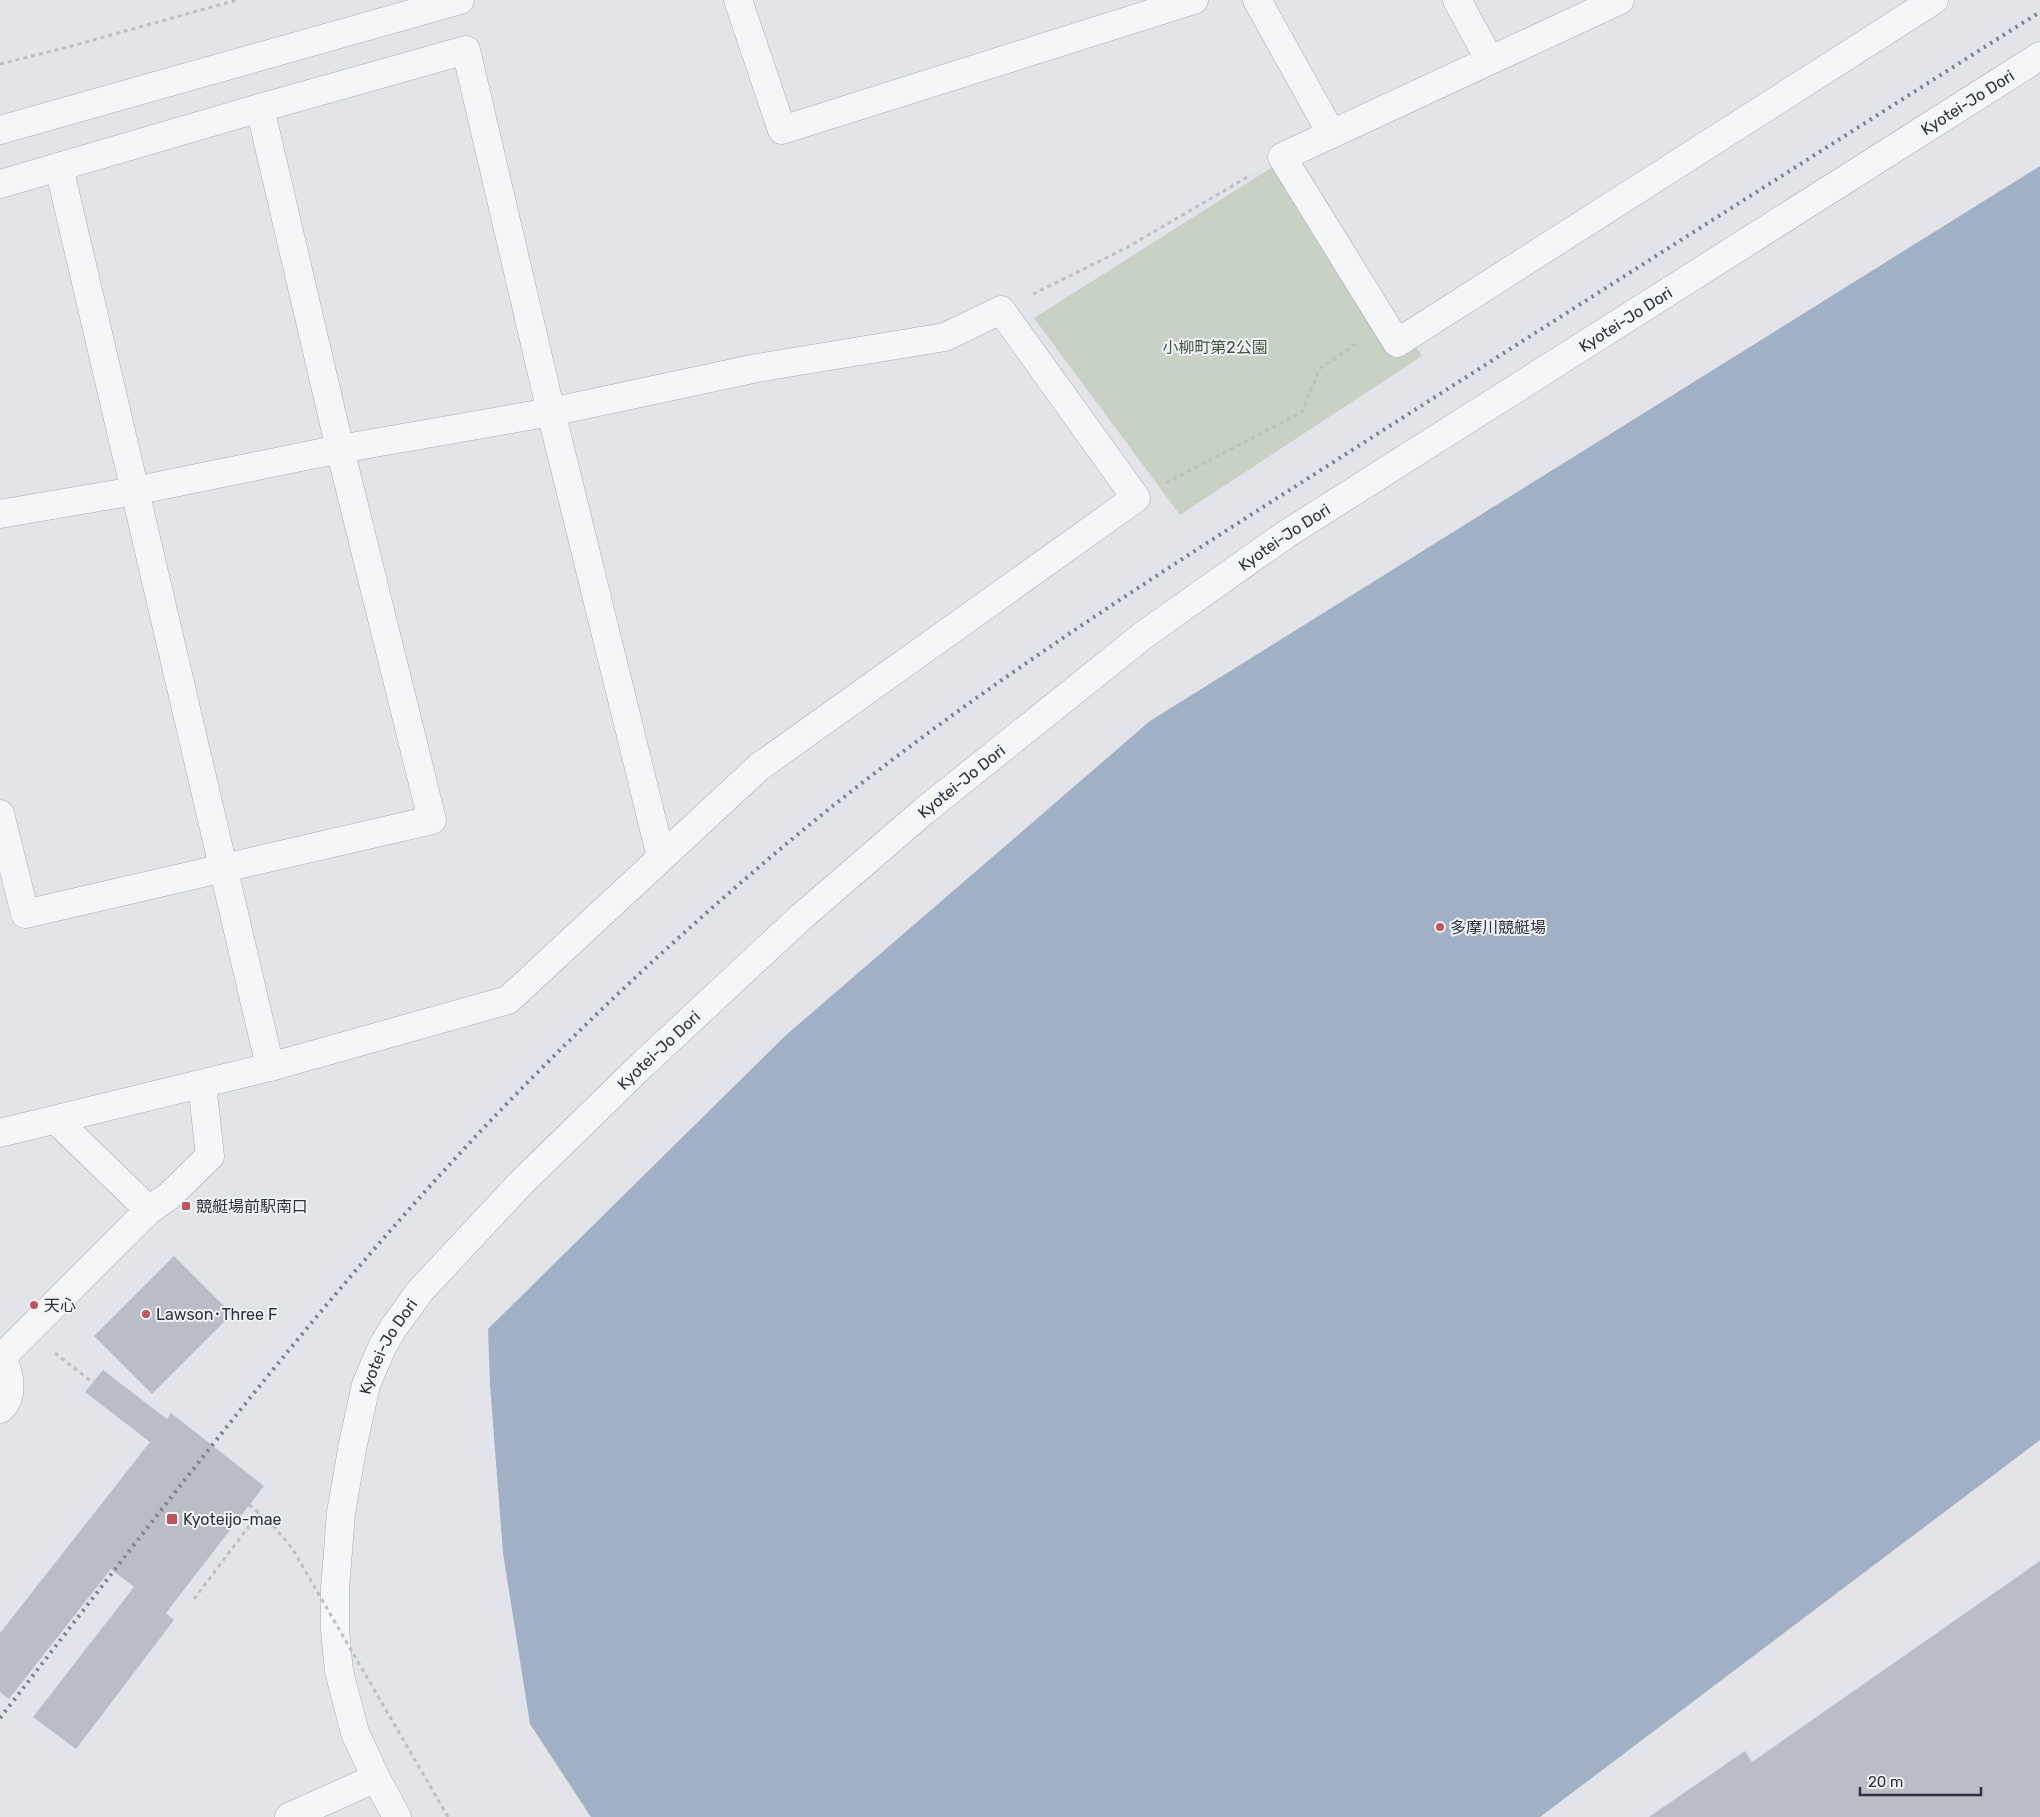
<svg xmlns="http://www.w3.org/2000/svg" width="2040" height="1817" viewBox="0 0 2040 1817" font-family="Rubik,'Noto Sans JP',sans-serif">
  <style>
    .green { fill: #c7d2c4 }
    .water { fill: #a2b0c5 }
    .building { fill: #babdc5 }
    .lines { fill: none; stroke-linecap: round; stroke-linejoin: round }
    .minor-casing { stroke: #a8abb3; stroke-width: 29 }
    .tertiary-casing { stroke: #a8abb3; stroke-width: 29 }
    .path { stroke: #bdbfc4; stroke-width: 3; stroke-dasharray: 4 4; stroke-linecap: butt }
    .minor { stroke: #f5f6f8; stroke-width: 28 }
    .tertiary { stroke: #f5f6f8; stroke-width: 28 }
    .rail { stroke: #7e8391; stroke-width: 4; stroke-dasharray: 2.5 5; stroke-linecap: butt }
    .path-bridge { stroke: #bdbfc4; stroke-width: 3; stroke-dasharray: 4 4; stroke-linecap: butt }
    .poi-dot { fill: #c0565d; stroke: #f2f3f7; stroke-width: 2 }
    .labels { text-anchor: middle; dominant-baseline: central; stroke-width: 4; stroke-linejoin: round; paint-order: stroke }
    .street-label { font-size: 16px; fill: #2c323f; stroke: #f2f3f7 }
    .park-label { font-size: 16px; fill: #3e593b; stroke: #f2f3f7 }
    .poi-label { font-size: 16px; fill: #2c323f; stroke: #f2f3f7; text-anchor: start }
  </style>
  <rect width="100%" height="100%" fill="#e2e4e9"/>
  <path class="green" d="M1285 159 1422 356 1180 515 1034 318Z"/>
  <path class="water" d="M2040 166V1440L1540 1817H591L530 1724 503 1553 490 1385 488 1329 785 1036 1150 721Z"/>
  <g class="building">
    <path d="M174 1256 232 1314 152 1394 94 1336Z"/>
    <path d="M103 1370 167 1419 171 1413 264 1486 166 1613 174 1620 76 1749 33 1717 134 1587 111 1569 9 1699 0 1692V1633L150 1442 85 1392Z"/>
    <path d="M2040 1561V1817H1649L1745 1751 1752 1762Z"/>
  </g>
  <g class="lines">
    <defs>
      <g id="minor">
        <path d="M738 0 782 130 1194 0"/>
        <path d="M1257 0 1331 133"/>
        <path d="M1457 0 1489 59"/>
        <path d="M1620 0 1282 157 1397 343 1934 0"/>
        <path d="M59 167 270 1067"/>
        <path d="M0 184 260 108 466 50 551 412 661 857"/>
        <path d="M0 514 134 491 340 449 551 412 757 368 945 337 1001 310 1136 498 759 767 508 1000 270 1067 0 1133"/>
        <path d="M0 814 25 914 432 820 340 449 260 108"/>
        <path d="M56 1120 149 1210"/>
        <path d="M0 1354C9 1370 16 1395 0 1409"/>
        <path d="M2 1357 149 1210 169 1196 210 1156 202 1084"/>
        <path d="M289 1817 376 1778"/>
      </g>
      <g id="tertiary">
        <path d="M0 130 460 0"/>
        <path id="s1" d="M397 1817 376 1778 355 1733 339 1671 335 1630V1589L341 1513 353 1444 366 1385 382 1347 394 1327 420 1291 522 1182 642 1065 800 918 924 811 1145 634 1285 535 2040 56"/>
      </g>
    </defs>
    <use href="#minor" class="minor-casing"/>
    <use href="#tertiary" class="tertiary-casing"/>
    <g class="path">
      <path d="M0 64 68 47 237 0"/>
      <path d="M1033 294 1126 248 1251 175"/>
      <path d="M1166 483 1302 412 1320 368 1356 344"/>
      <path d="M55 1353 156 1432"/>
      <path d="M194 1599 259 1513"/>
    </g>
    <use href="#minor" class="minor"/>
    <use href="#tertiary" class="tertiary"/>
    <path class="rail" d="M0 1718C146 1530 289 1339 451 1163 551 1054 659 952 772 856 951 704 1149 580 1346 454 1577 306 1808 159 2040 12"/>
    <path class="path-bridge" d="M249 1505 270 1522 292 1548 448 1817"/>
  </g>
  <g class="poi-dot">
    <circle cx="1440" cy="927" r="5"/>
    <rect x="181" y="1201" width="10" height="10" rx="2.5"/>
    <circle cx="34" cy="1305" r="5"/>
    <circle cx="146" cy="1314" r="5"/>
    <rect x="166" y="1513" width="12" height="12" rx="2.5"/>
  </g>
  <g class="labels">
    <g class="street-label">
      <text stroke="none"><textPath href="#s1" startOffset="2515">Kyotei-Jo Dori</textPath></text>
      <text stroke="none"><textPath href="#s1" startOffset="2110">Kyotei-Jo Dori</textPath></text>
      <text stroke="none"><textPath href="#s1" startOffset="1705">Kyotei-Jo Dori</textPath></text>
      <text stroke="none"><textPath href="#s1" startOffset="1300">Kyotei-Jo Dori</textPath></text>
      <text stroke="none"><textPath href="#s1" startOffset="895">Kyotei-Jo Dori</textPath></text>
      <text stroke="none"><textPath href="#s1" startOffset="491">Kyotei-Jo Dori</textPath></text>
    </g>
    <g class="park-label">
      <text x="1215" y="347">小柳町第2公園</text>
    </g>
    <g class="poi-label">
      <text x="1450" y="927">多摩川競艇場</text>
      <text x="196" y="1206">競艇場前駅南口</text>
      <text x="44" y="1305">天心</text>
      <text x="156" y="1314">Lawson･Three F</text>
      <text x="183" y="1519">Kyoteijo-mae</text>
    </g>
  </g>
  <path d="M1860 1787v8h121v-8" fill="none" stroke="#2c323f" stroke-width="2.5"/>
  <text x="1868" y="1787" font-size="15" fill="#2c323f" stroke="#f2f3f7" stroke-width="4" paint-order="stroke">20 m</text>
</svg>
